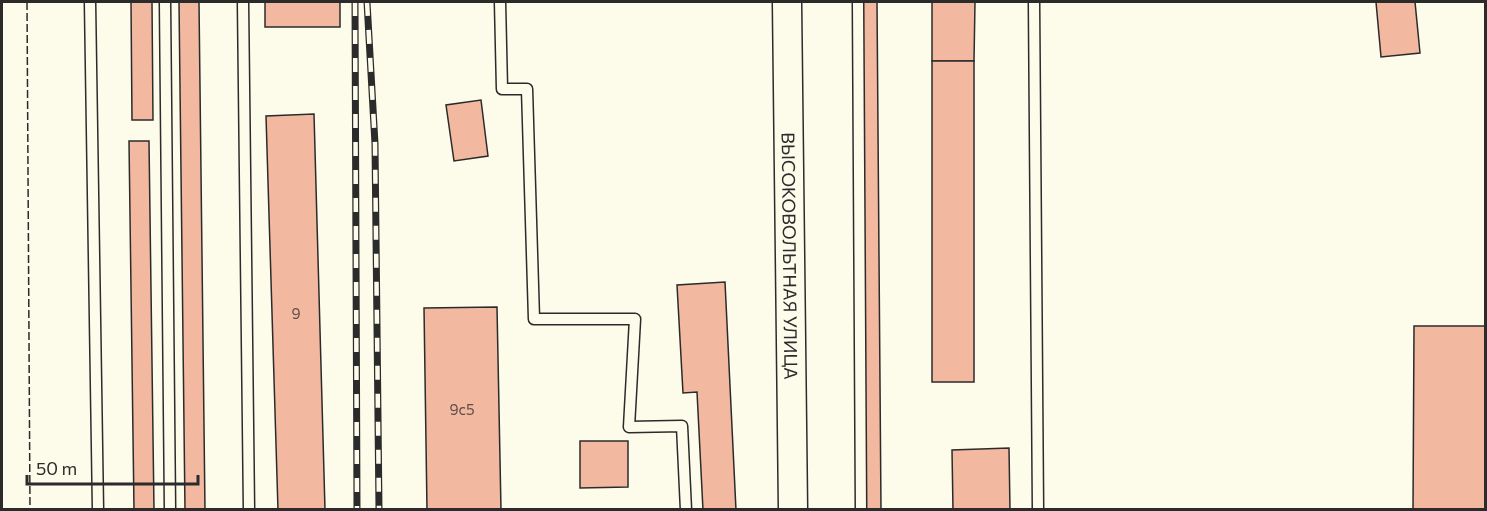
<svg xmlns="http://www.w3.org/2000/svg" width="1487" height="511" viewBox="0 0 1487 511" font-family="Commissioner,sans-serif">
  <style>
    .building { fill: #f2b8a0; stroke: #2b2b2b; stroke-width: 1.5 }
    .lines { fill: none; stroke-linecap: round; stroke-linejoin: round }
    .lane-casing { stroke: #2b2b2b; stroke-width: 13 }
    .secondary-casing { stroke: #2b2b2b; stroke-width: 31 }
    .lane { stroke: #fdfbea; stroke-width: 10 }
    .secondary { stroke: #fdfbea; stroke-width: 28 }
    .rail-casing { stroke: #2b2b2b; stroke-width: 7 }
    .rail { stroke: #fdfbea; stroke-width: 4.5; stroke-dasharray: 14; stroke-linecap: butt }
    .fence { stroke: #2b2b2b; stroke-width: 1.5; stroke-dasharray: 8 3; stroke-linecap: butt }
    .labels { text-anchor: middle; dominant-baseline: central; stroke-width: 4.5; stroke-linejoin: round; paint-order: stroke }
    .number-label { font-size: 15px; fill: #5d4e48 }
    .street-label { font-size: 18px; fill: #2b2b2b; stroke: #fdfbea }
  </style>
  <rect width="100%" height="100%" fill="#fdfbea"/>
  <g class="building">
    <path d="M131 2H152L153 120H132Z"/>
    <path d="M179 2H199L205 510H185Z"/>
    <rect x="265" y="2" width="75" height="25"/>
    <path d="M854 2H877L881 510H859Z"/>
    <path d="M932 2H975L974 61H932Z"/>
    <path d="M1376 2H1415L1420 53 1381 57Z"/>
    <rect x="932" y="61" width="42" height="321"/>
    <path d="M481 100 488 156 454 161 446 105Z"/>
    <path d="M314 114 325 510H278L266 116Z"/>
    <path d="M129 141H149L154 510H134Z"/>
    <path d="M725 282 736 510H703L697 392 683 393 677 285Z"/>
    <path d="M497 307 501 510H427L424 308Z"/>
    <path d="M1414 326H1486V510H1413Z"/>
    <path d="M580 441H628V487L580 488Z"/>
    <path d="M1009 448 1010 510H953L952 450Z"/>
  </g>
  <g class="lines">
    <defs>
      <g id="lane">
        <path d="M90 2 98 510"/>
        <path d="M165 2 170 510"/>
        <path d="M243 2 249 510"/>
        <path d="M500 2 502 89H527L534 319H635L629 427 682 426 686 510"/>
        <path d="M858 2 861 510"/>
        <path d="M1034 2 1038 510"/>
      </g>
      <g id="secondary">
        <path id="s1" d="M787 2 793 510"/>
      </g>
    </defs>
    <use href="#lane" class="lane-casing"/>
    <use href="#secondary" class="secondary-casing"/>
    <use href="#lane" class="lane"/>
    <use href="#secondary" class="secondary"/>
    <defs>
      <g id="rail">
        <path d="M355 2 357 510"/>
        <path d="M367 2 375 144 379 510"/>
      </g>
    </defs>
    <use href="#rail" class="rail-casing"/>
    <use href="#rail" class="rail"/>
    <path class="fence" d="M27 2 30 510"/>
  </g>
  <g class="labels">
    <g class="number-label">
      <text x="296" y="313">9</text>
      <text x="462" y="409">9с5</text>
    </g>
    <g class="street-label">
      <text stroke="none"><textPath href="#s1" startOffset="254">ВЫСОКОВОЛЬТНАЯ УЛИЦА</textPath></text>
    </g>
  </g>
  <rect width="1487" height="511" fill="none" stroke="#2b2b2b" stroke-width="6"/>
  <path d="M27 475v9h171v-9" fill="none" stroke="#2b2b2b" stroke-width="3"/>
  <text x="36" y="475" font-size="18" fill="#2b2b2b" stroke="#fdfbea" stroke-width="4.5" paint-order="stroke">50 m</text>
</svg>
